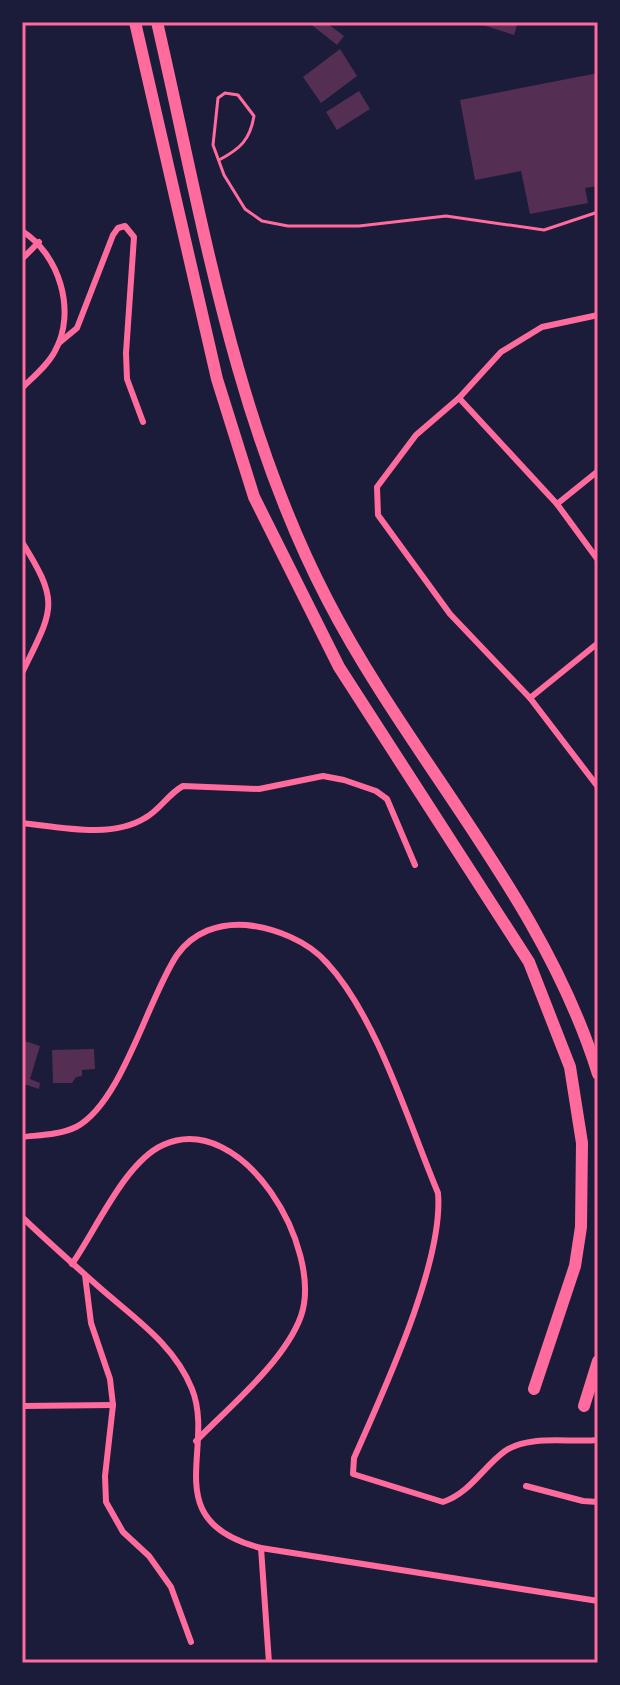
<svg xmlns="http://www.w3.org/2000/svg" width="620" height="1685" viewBox="0 0 620 1685" font-family="'Crimson Pro',serif">
  <style>
    .building { fill: #542f53 }
    .lines { fill: none; stroke-linecap: round; stroke-linejoin: round }
    .service { stroke: #ff6b9d; stroke-width: 3 }
    .minor { stroke: #ff6b9d; stroke-width: 6 }
    .motorway { stroke: #ff6b9d; stroke-width: 12 }
    .neatline { fill: none; stroke: #ff6b9d; stroke-width: 3 }
  </style>
  <rect width="100%" height="100%" fill="#1b1b3a"/>
  <g class="building">
    <path d="M308 22H325L344 36 337 45Z"/>
    <path d="M474 22H518L514 35Z"/>
    <path d="M340 49 357 76 321 103 303 77Z"/>
    <path d="M598 73V186L585 188 588 203 530 214 521 171 475 180 460 100Z"/>
    <path d="M359 91 370 109 337 130 326 112Z"/>
    <path d="M22 1040 40 1046 30 1079 40 1083 39 1089 24 1084 22 1089Z"/>
    <path d="M94 1049 95 1069 82 1070V1076L76 1077 72 1083H53L52 1050Z"/>
  </g>
  <g class="lines">
    <path class="service" d="M219 160C240 149 250 140 254 116L238 95 225 93 218 98 213 145 224 175 245 209 262 221 288 226H359L446 216 544 230 598 212"/>
    <g class="minor">
      <path d="M22 231C59 254 77 311 55 351 48 365 33 377 22 388"/>
      <path d="M22 259 39 242"/>
      <path d="M598 315 542 327 501 352 459 398 416 435 377 487 378 515 450 614 530 698 598 787"/>
      <path d="M59 343 77 328 113 235 118 228 125 226 134 237 126 353 127 379 143 422"/>
      <path d="M459 398 557 504 598 560"/>
      <path d="M557 504 598 471"/>
      <path d="M22 542C61 604 53 609 22 673"/>
      <path d="M530 698 598 643"/>
      <path d="M22 823C60 827 111 839 145 818 160 810 168 794 183 786L259 789 323 776 344 780 376 791 387 799 415 865"/>
      <path d="M22 1137C39 1135 60 1135 76 1127 122 1103 148 998 177 955 193 932 219 923 246 925 275 928 308 941 327 963 377 1017 409 1124 438 1193 444 1262 383 1392 354 1458L353 1474 443 1502C470 1493 483 1467 505 1451 530 1434 570 1443 598 1440"/>
      <path d="M22 1217C47 1241 73 1264 99 1287 134 1318 174 1344 192 1389 216 1449 156 1521 261 1548L598 1601"/>
      <path d="M72 1264C96 1230 125 1162 163 1145 243 1109 324 1249 301 1316 285 1361 229 1407 196 1441"/>
      <path d="M85 1275 91 1323 110 1379 113 1405 105 1476 106 1502 123 1532 149 1556 171 1587 191 1642"/>
      <path d="M22 1406 113 1405"/>
      <path d="M526 1486 583 1501 598 1502"/>
      <path d="M261 1548 269 1663"/>
    </g>
    <g class="motorway">
      <path d="M135 22 217 379 254 497 339 667 529 962 570 1067 582 1143 581 1227 575 1266 534 1389"/>
      <path d="M157 22C202 217 234 420 327 599 410 760 544 899 598 1074"/>
      <path d="M584 1406 598 1361"/>
    </g>
  </g>
  <rect width="620" height="1685" fill="none" stroke="#1b1b3a" stroke-width="48"/>
  <rect x="24" y="24" width="572" height="1637" class="neatline"/>
</svg>
